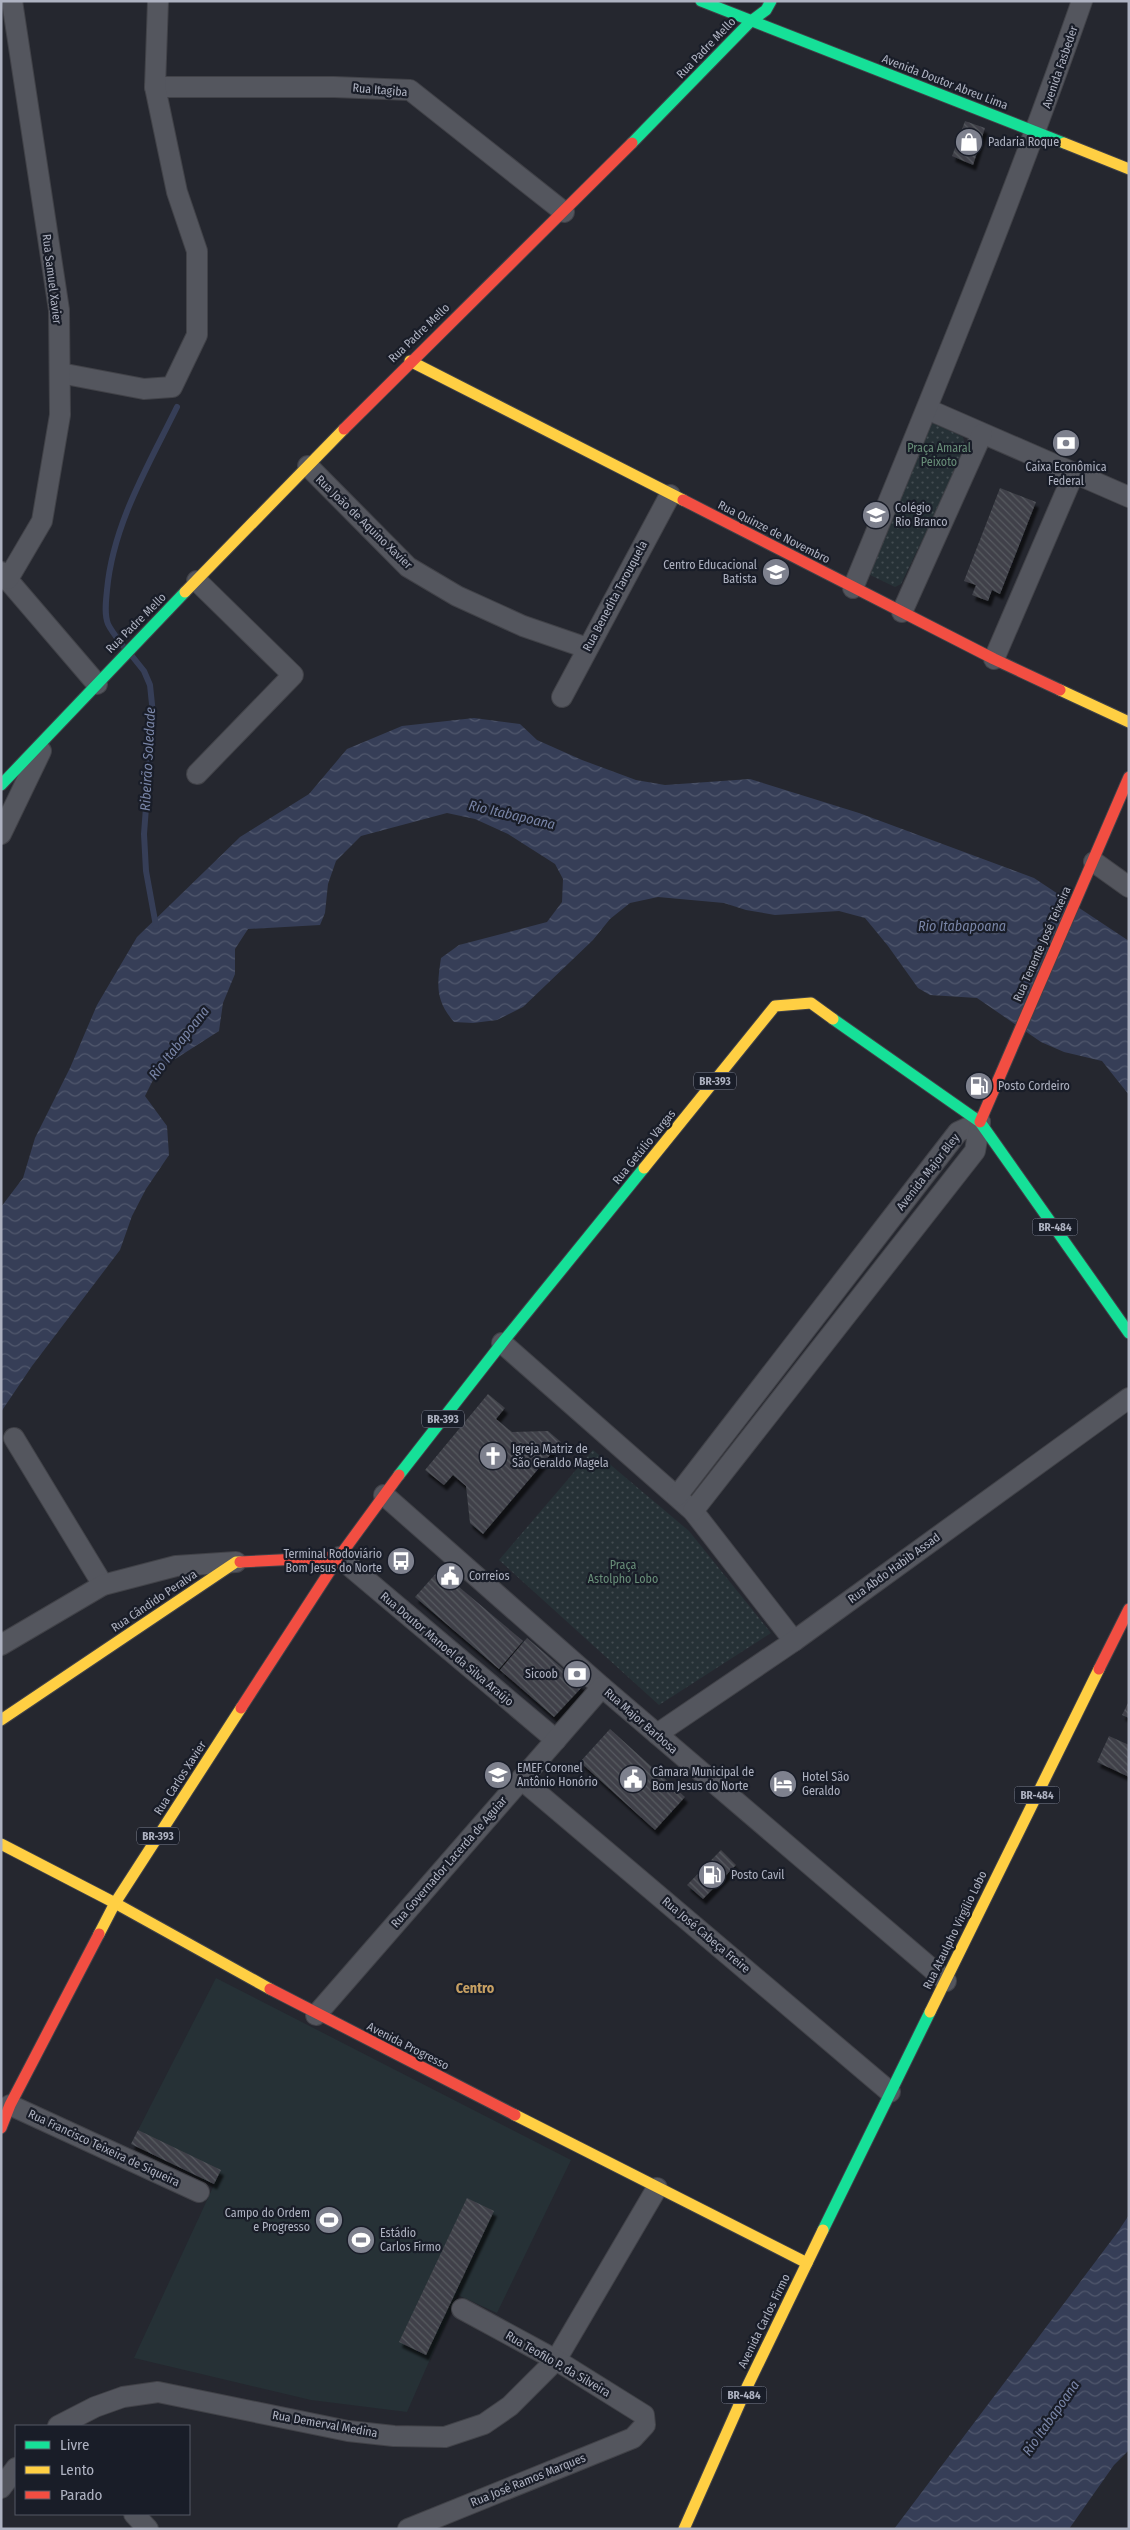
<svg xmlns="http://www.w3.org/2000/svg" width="1130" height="2530" viewBox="0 0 1130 2530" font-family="'Fira Sans Condensed',sans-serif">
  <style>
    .grass { fill: url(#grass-dots) }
    .garden { fill: #263136 }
    .water { fill: url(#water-waves) }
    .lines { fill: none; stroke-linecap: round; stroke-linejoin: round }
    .stream { stroke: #363e57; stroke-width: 6 }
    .building { fill: url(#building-back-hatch); filter: url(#shadow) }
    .street-casing { stroke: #414248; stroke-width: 22 }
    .fast-casing { stroke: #414248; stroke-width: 13 }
    .slow-casing { stroke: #414248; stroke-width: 13 }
    .jam-casing { stroke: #414248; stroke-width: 13 }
    .street { stroke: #54565e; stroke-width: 20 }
    .fast { stroke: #16e098; stroke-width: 11 }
    .slow { stroke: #ffcf43; stroke-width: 11 }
    .jam { stroke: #f24e42; stroke-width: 11 }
    .labels { text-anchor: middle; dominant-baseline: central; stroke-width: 4.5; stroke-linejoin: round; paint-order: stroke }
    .shield { fill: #191d28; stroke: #818593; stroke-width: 1 }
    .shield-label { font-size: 11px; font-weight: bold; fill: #aeb2c1 }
    .street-label { font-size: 12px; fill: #aeb2c1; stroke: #191d28 }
    .poi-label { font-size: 12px; fill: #aeb2c1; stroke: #191d28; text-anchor: start }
    .park-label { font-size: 12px; fill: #688e78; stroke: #191d28 }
    .water-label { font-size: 14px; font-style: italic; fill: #7985a7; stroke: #191d28 }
    .neighbourhood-label { font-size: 14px; font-weight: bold; fill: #c7a063; stroke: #191d28 }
  </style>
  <defs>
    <pattern id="grass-dots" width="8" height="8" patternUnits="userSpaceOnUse" patternTransform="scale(1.25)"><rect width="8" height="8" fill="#263136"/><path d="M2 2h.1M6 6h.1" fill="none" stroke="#434c51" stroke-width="1.8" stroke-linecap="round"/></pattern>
    <pattern id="water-waves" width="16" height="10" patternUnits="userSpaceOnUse" patternTransform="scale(1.25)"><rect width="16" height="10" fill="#363e57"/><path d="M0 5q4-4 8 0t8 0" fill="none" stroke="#51586d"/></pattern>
    <pattern id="building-back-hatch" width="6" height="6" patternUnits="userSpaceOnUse" patternTransform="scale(1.25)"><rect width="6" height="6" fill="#3f4148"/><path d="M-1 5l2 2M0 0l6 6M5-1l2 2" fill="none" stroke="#585a61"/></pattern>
    <filter id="shadow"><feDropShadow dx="3" dy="5.5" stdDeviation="1" flood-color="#0009"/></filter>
  </defs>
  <rect width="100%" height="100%" fill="#25272f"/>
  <g class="grass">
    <path d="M933 423 963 437 966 449 901 584 895 587 868 574 929 428Z"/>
    <path d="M593 1450 689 1531 771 1633 659 1705 499 1560Z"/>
  </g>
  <path class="garden" d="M216 1978 571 2160 497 2313 458 2295 407 2412 311 2400 134 2358 214 2185 131 2144Z"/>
  <g class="water">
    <path d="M474 718 520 724 537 740 582 760 636 780 665 785 750 779 859 813 1034 878 1129 941V1095L1102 1061 1064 1052 1041 1042 977 998 930 995 918 988 888 946 865 918 839 911 775 915 746 910 724 903 658 897 630 903 610 919 593 940 523 1007 497 1020 473 1023 454 1022C435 1000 437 985 441 958L459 945 547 922 562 902 563 879 555 864 508 834 475 819 447 813 361 836 336 861 328 884 325 913 320 925 248 929 235 949V974L223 1003 219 1031 158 1070 145 1096 167 1126 169 1155 146 1189 132 1216 120 1250 32 1366 1 1412V1207L23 1178 35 1138 70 1068 97 1005 137 937 240 837 309 794 347 749 402 726Z"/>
    <path d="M1129 2215V2450L1114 2465 1069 2529H894L1117 2233Z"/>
  </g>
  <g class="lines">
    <g class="stream">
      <path d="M123 646C118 639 112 632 108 624 104 614 106 601 107 590 113 524 148 466 177 407"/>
      <path d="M132 656 144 671 150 685 153 714 144 834 146 871 156 926"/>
    </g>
  </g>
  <g class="building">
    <path d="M965 121 985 128 973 165 952 156Z"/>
    <path d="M1000 488 1036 502 1000 594 992 590 988 601 972 595 976 585 964 581Z"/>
    <path d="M488 1394 505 1408 496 1419 512 1432 548 1431 561 1442 483 1534 470 1523 466 1486 453 1475 444 1485 425 1470Z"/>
    <path d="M439 1570 523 1641 499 1669 415 1597Z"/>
    <path d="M527 1638 583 1686 554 1717 500 1670Z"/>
    <path d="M1129 1701V1718L1122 1715Z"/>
    <path d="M610 1729 685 1797 655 1830 580 1762Z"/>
    <path d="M1109 1736 1129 1745V1777L1097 1762Z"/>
    <path d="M721 1850 736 1865 703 1899 687 1885Z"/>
    <path d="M138 2130 221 2170 214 2184 131 2144Z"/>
    <path d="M467 2198 494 2211 426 2355 399 2342Z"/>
  </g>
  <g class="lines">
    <defs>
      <g id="street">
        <path d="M155 87H334L410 90 564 212"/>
        <path d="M60 373 144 389 172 387 197 335V251L177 192 155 87 158 1"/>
        <path d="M927 409 1129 497"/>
        <path d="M308 466 408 567 457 596 523 626 587 648"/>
        <path d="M1 572 97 684"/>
        <path d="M8 579 42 521 60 415 59 310 12 1"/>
        <path d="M197 581 293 675 197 774"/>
        <path d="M853 588C933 394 1013 199 1082 1"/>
        <path d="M902 612 982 434"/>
        <path d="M994 659 1074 473"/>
        <path d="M562 697 670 495"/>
        <path d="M1 834 41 751"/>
        <path d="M1094 862 1129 887"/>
        <path d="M502 1343 693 1511 794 1641"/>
        <path d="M14 1438 103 1585"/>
        <path d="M384 1495 602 1687 946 1981"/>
        <path d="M677 1496 958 1132 980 1122"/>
        <path d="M693 1511 975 1151 980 1122"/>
        <path d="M339 1557 556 1740"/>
        <path d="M1 1645 103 1585 176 1566 236 1562"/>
        <path d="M657 1734 794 1641 1129 1398"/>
        <path d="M521 1779 890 2092"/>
        <path d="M316 2015 602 1687"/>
        <path d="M10 2105 199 2192"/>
        <path d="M58 2426 95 2407 123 2397 158 2392 348 2431 394 2436 445 2437 484 2424 510 2406 556 2360 657 2188"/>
        <path d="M1 2488 16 2468"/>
        <path d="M134 2514 148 2529"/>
        <path d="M408 2529 633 2438 645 2425 644 2415 556 2360 462 2309"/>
      </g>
      <g id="fast">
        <path d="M701 1 1064 143"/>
        <path d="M632 143 750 22 766 10 771 1"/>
        <path d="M1 785 185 592"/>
        <path d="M833 1019 980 1122 1129 1333"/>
        <path d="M399 1475 502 1343 644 1168"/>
        <path d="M823 2230 930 2012"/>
      </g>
      <g id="slow">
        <path d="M1064 143 1129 169"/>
        <path d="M410 361 683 500"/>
        <path d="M185 592 344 429"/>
        <path d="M1060 690 1129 722"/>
        <path d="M644 1168 775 1006 811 1003 833 1019"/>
        <path d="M1 1720 236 1562H240"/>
        <path d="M1 1844 115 1903 270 1989"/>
        <path d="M99 1934 115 1903 241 1708"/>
        <path d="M930 2012 1099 1669"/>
        <path d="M515 2115 807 2263"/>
        <path d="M684 2529 747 2387 823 2230"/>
      </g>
      <g id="jam">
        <path d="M344 429 632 143"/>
        <path d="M683 500 994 659 1060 690"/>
        <path d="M980 1122 1129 777"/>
        <path d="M240 1562 339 1557"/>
        <path d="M1099 1669 1129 1609"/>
        <path d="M241 1708 339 1557 399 1475"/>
        <path d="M270 1989 515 2115"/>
        <path d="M1 2128 10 2105 99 1934"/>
      </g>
    </defs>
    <use href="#street" class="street-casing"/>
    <use href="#fast" class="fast-casing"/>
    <use href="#slow" class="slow-casing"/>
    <use href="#jam" class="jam-casing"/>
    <use href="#street" class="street"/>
    <use href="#fast" class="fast"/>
    <use href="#slow" class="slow"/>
    <use href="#jam" class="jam"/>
  </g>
  <defs>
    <symbol id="shop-disc" viewBox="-11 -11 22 22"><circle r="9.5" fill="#7e818e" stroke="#191d28"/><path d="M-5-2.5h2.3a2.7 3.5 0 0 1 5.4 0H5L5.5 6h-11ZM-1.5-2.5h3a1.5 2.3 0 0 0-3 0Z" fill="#fff"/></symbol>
    <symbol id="bank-disc" viewBox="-11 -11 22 22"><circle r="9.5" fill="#7e818e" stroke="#191d28"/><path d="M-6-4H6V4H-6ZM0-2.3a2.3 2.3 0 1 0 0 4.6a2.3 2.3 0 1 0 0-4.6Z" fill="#fff"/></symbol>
    <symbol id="school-disc" viewBox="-11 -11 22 22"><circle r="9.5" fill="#7e818e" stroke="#191d28"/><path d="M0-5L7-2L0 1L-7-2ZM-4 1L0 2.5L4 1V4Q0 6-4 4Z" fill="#fff"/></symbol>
    <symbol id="fuel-disc" viewBox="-11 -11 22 22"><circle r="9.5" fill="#7e818e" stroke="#191d28"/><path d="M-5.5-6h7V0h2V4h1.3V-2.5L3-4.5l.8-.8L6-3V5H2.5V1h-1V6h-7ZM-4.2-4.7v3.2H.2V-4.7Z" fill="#fff"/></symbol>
    <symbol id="church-disc" viewBox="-11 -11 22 22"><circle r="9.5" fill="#7e818e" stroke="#191d28"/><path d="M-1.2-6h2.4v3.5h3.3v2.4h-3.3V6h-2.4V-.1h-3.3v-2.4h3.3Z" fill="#fff"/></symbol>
    <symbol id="bus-disc" viewBox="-11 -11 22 22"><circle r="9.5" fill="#7e818e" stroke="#191d28"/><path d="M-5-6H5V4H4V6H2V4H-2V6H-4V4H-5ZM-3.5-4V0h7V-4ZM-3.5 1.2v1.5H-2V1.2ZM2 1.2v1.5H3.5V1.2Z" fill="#fff"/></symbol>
    <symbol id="civic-disc" viewBox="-11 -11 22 22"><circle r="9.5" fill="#7e818e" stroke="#191d28"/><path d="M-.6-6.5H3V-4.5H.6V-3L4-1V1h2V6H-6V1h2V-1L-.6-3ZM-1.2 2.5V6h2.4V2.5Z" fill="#fff"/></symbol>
    <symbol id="hotel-disc" viewBox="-11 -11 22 22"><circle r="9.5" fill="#7e818e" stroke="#191d28"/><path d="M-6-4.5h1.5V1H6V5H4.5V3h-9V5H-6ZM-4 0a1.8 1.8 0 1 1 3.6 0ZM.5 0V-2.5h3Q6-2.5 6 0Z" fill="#fff"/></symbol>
    <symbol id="stadium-disc" viewBox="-11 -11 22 22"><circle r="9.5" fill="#7e818e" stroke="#191d28"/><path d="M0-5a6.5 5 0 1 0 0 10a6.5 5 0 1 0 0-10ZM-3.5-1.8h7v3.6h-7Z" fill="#fff"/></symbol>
  </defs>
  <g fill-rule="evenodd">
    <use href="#shop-disc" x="953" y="126" width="32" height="32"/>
    <use href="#bank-disc" x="1050" y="427" width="32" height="32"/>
    <use href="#school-disc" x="860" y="499" width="32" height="32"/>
    <use href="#school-disc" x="760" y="556" width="32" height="32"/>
    <use href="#fuel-disc" x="963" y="1070" width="32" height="32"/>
    <use href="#church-disc" x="477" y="1440" width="32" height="32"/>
    <use href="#bus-disc" x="385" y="1545" width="32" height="32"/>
    <use href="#civic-disc" x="434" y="1560" width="32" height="32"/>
    <use href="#bank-disc" x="561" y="1658" width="32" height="32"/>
    <use href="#school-disc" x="482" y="1759" width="32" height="32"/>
    <use href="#civic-disc" x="617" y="1763" width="32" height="32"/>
    <use href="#hotel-disc" x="767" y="1768" width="32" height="32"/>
    <use href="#fuel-disc" x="696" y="1859" width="32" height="32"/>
    <use href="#stadium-disc" x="313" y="2204" width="32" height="32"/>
    <use href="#stadium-disc" x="345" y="2224" width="32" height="32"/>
  </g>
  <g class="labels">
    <g class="shield">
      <rect x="694" y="1072.5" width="42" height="17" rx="4"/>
      <rect x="1032.5" y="1218.5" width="45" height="17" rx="4"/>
      <rect x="422" y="1410.5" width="42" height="17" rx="4"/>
      <rect x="1014.5" y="1786.5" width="45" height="17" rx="4"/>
      <rect x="137" y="1827.5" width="42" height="17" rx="4"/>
      <rect x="721.5" y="2386.5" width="45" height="17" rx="4"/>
    </g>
    <g class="shield-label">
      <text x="715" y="1081">BR-393</text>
      <text x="1055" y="1227">BR-484</text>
      <text x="443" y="1419">BR-393</text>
      <text x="1037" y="1795">BR-484</text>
      <text x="158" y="1836">BR-393</text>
      <text x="744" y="2395">BR-484</text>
    </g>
    <g class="street-label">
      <text transform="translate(706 48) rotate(-46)">Rua Padre Mello</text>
      <text transform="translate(1060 67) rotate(-71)">Avenida Fasbeder</text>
      <text transform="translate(945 82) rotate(21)">Avenida Doutor Abreu Lima</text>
      <text transform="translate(380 90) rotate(5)">Rua Itagiba</text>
      <text transform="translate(52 279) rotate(83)">Rua Samuel Xavier</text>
      <text transform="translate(419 333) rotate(-44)">Rua Padre Mello</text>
      <text transform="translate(364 522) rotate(44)">Rua João de Aquino Xavier</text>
      <text transform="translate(774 532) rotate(27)">Rua Quinze de Novembro</text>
      <text transform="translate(615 596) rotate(-62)">Rua Benedita Tarouquela</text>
      <text transform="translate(136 623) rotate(-45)">Rua Padre Mello</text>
      <text transform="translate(1042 944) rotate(-66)">Rua Tenente José Teixeira</text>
      <text transform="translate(644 1147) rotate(-51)">Rua Getúlio Vargas</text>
      <text transform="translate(928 1172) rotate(-52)">Avenida Major Bley</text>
      <text transform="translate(894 1568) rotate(-36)">Rua Abdo Habib Assad</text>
      <text transform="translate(154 1601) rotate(-34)">Rua Cândido Peralva</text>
      <text transform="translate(447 1649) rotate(40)">Rua Doutor Manoel da Silva Araújo</text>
      <text transform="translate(641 1721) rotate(41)">Rua Major Barbosa</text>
      <text transform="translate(180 1778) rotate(-57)">Rua Carlos Xavier</text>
      <text transform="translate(449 1862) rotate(-49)">Rua Governador Lacerda de Aguiar</text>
      <text transform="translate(955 1930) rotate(-64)">Rua Ataulpho Virgílio Lobo</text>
      <text transform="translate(706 1935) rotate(40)">Rua José Cabeça Freire</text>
      <text transform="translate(408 2046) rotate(27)">Avenida Progresso</text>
      <text transform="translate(104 2148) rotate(25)">Rua Francisco Teixeira de Siqueira</text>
      <text transform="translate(764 2321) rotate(-64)">Avenida Carlos Firmo</text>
      <text transform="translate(558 2364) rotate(30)">Rua Teofilo P. da Silveira</text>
      <text transform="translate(325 2424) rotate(10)">Rua Demerval Medina</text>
      <text transform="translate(528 2480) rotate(-22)">Rua José Ramos Marques</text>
    </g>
    <g class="poi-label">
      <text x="988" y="142">Padaria Roque</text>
      <text x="1066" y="467" text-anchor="middle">Caixa Econômica<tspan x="1066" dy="14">Federal</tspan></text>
      <text x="895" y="508">Colégio<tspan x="895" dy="14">Rio Branco</tspan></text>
      <text x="757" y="565" text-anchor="end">Centro Educacional<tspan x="757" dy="14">Batista</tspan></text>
      <text x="998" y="1086">Posto Cordeiro</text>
      <text x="512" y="1449">Igreja Matriz de<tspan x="512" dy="14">São Geraldo Magela</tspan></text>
      <text x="382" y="1554" text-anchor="end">Terminal Rodoviário<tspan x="382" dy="14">Bom Jesus do Norte</tspan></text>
      <text x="469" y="1576">Correios</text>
      <text x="558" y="1674" text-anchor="end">Sicoob</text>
      <text x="517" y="1768">EMEF Coronel<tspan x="517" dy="14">Antônio Honório</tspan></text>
      <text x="652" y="1772">Câmara Municipal de<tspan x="652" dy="14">Bom Jesus do Norte</tspan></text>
      <text x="802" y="1777">Hotel São<tspan x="802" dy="14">Geraldo</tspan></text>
      <text x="731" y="1875">Posto Cavil</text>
      <text x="310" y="2213" text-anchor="end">Campo do Ordem<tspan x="310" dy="14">e Progresso</tspan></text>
      <text x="380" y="2233">Estádio<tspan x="380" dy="14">Carlos Firmo</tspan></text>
    </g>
    <g class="park-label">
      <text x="939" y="448">Praça Amaral<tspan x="939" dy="14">Peixoto</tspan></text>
      <text x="623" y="1565">Praça<tspan x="623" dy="14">Astolpho Lobo</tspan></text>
    </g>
    <g class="water-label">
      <text transform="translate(148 759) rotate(-87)">Ribeirão Soledade</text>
      <text transform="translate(512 815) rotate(13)">Rio Itabapoana</text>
      <text x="962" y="926">Rio Itabapoana</text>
      <text transform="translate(179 1043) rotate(-52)">Rio Itabapoana</text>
      <text transform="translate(1051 2418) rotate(-55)">Rio Itabapoana</text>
    </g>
    <g class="neighbourhood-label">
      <text x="475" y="1988">Centro</text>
    </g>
  </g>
  <rect width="1130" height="2530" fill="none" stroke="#aeb2c1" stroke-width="5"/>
  <rect x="15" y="2425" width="175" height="90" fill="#191d28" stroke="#555965"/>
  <rect x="25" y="2441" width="25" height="8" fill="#16e098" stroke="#555965"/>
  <text x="60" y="2450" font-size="15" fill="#aeb2c1">Livre</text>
  <rect x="25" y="2466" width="25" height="8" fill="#ffcf43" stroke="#555965"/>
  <text x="60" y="2475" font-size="15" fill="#aeb2c1">Lento</text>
  <rect x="25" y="2491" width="25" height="8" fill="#f24e42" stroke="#555965"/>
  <text x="60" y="2500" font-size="15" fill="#aeb2c1">Parado</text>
</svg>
